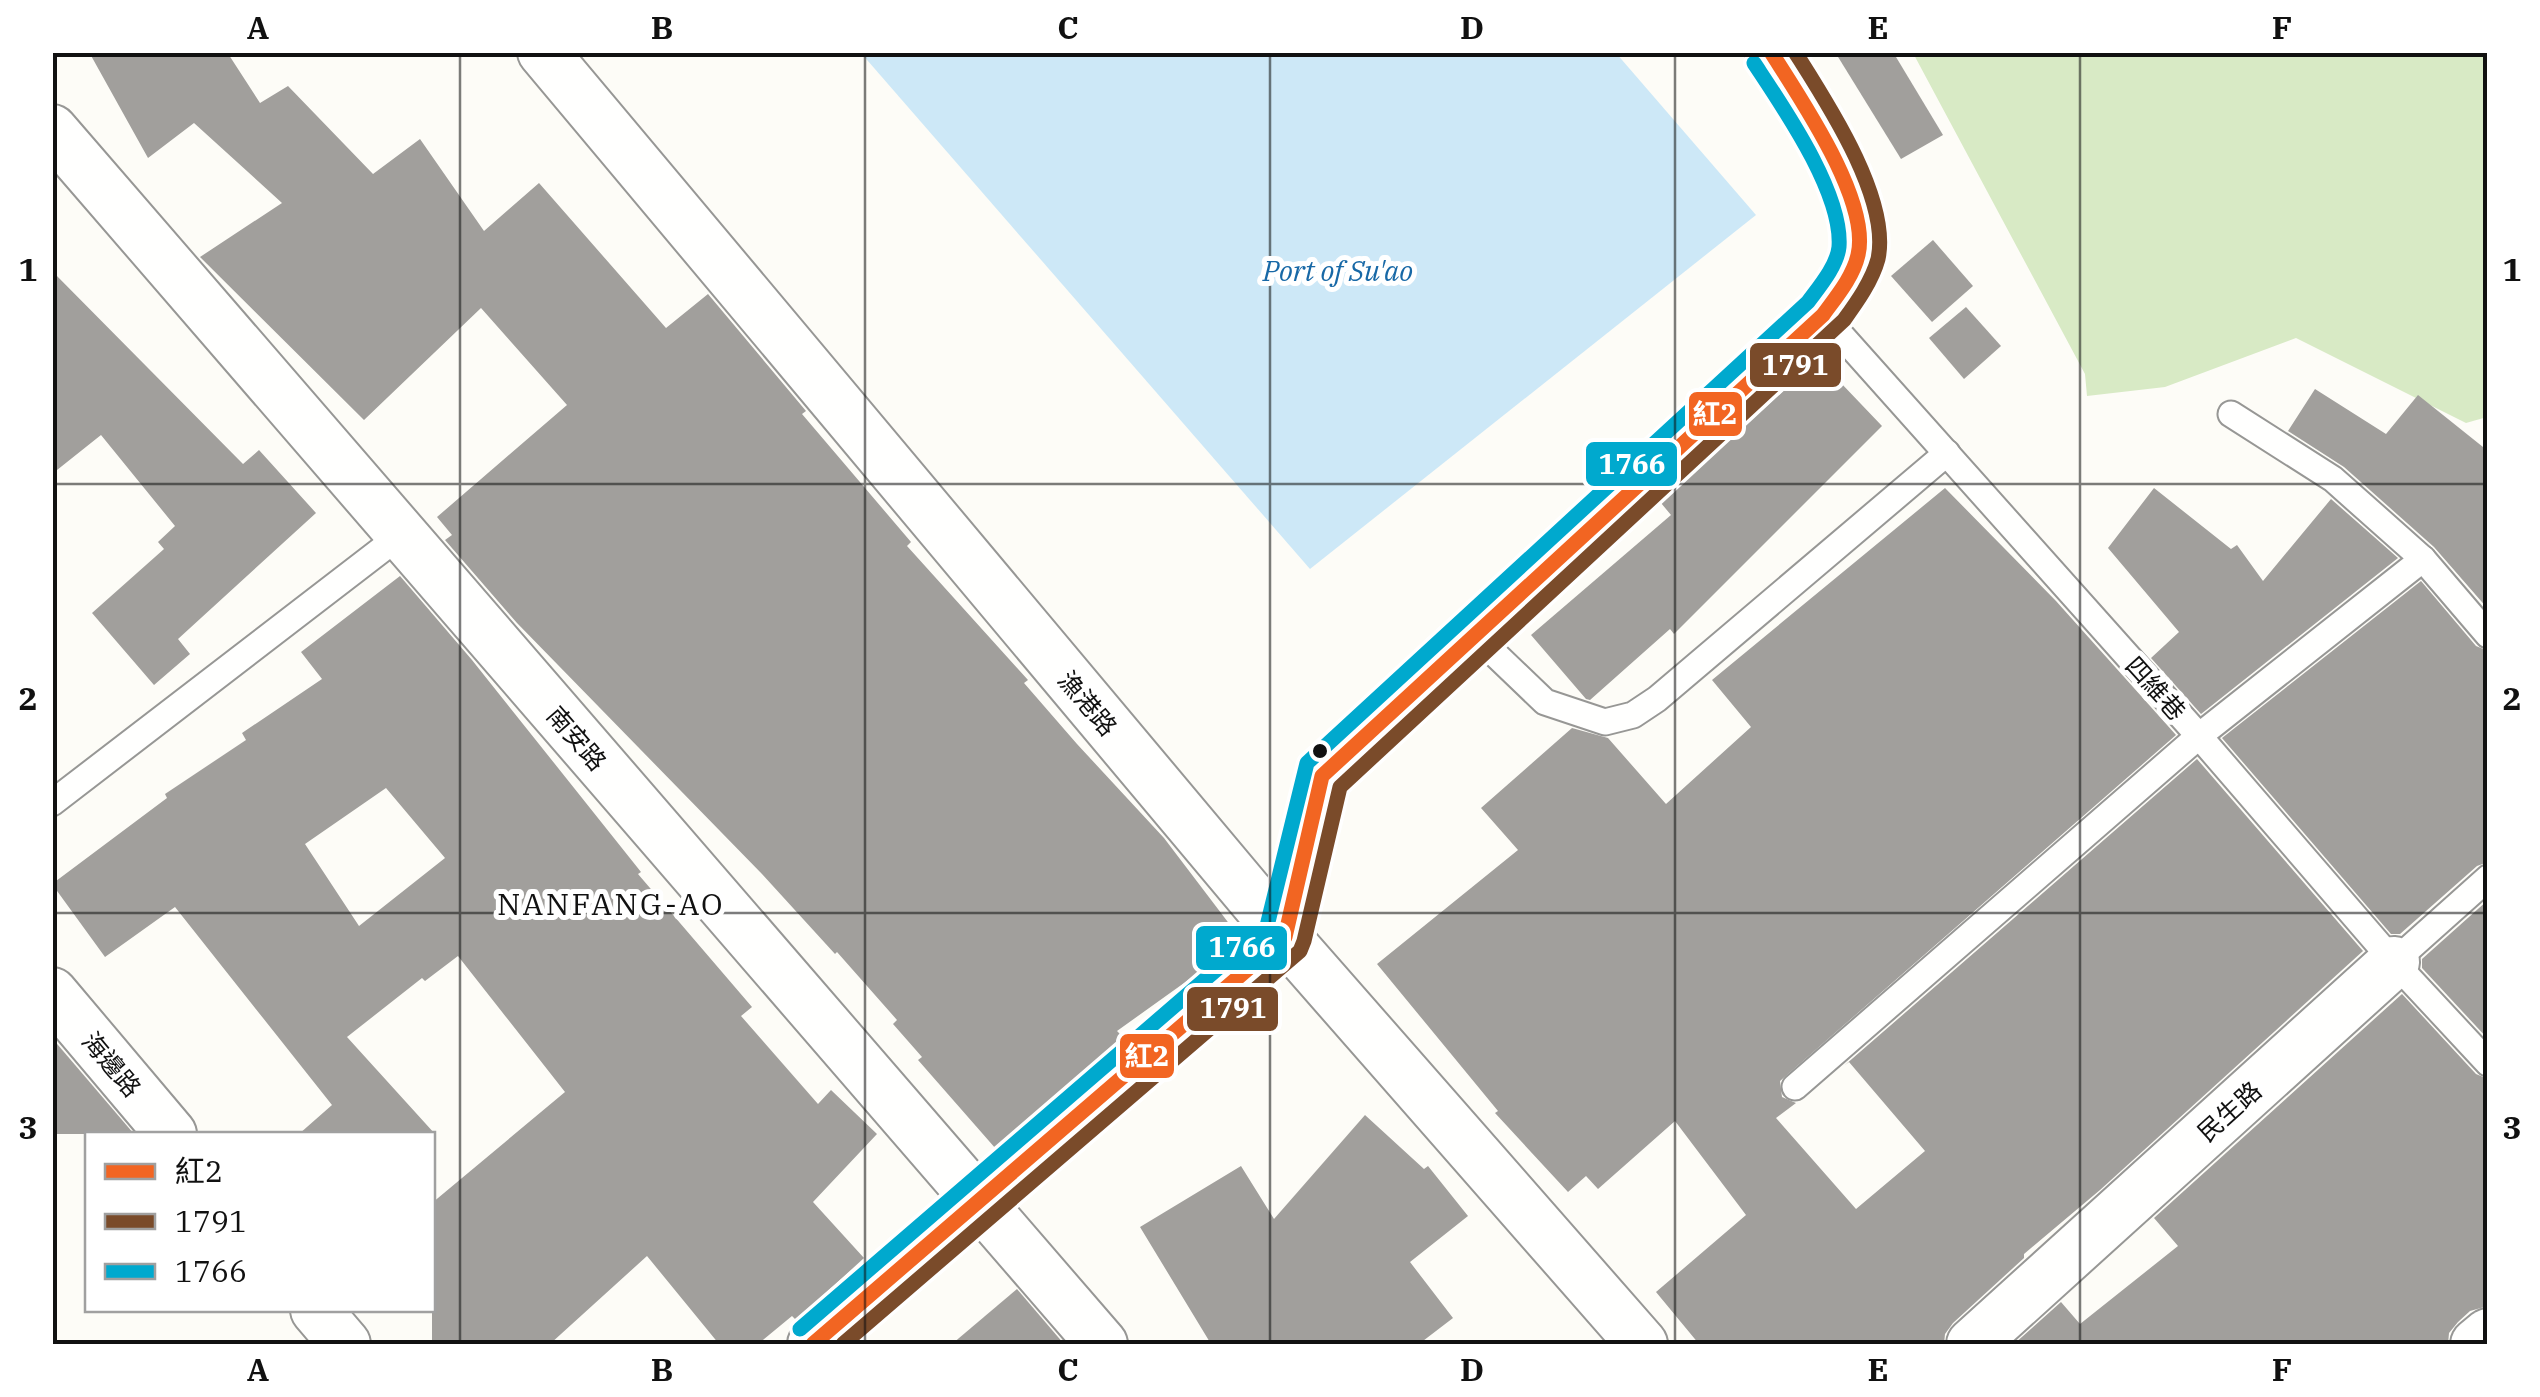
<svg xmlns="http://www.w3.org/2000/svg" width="2540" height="1397" viewBox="0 0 2540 1397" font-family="'IBM Plex Serif','Noto Sans TC',serif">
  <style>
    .forest { fill: #d8eac5 }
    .water { fill: #cde8f7 }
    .building { fill: #a19f9c; fill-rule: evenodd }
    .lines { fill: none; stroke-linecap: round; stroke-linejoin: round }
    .lane-casing { stroke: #979795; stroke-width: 29 }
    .street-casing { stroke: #979795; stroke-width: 54 }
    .lane { stroke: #fffffe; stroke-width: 25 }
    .street { stroke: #fffffe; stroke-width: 50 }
    .bus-1-casing { stroke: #fff; stroke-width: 22 }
    .bus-2-casing { stroke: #fff; stroke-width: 22 }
    .bus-3-casing { stroke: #fff; stroke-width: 22 }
    .bus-1 { stroke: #f26522; stroke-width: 15 }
    .bus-2 { stroke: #7a4b2a; stroke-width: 15 }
    .bus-3 { stroke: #00a9ce; stroke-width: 15 }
    .grid { fill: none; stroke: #111; stroke-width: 2.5; stroke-opacity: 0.55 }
    .bus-dot { fill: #111; stroke: #fff; stroke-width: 4 }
    .labels { text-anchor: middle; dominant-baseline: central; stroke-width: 10; stroke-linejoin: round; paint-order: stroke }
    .street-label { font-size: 25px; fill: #111; stroke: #fff }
    .water-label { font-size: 28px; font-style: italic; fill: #1768a6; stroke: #fff }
    .quarter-label { font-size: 30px; letter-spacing: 2.5px; fill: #111; stroke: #fff }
    .line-badge { stroke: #fff; stroke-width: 4 }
    .badge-label { font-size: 28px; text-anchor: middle; font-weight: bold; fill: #fff }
    .neatline { fill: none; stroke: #111; stroke-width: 4 }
    .grid-label { font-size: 32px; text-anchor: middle; font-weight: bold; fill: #111 }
  </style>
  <rect width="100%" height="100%" fill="#fdfcf7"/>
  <path class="forest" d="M1913 53H2487V417L2466 423 2296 338 2165 387 2087 396 2085 374Z"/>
  <path class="water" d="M861 53H1616L1756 215 1310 569Z"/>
  <g class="building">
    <path d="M89 52H227L260 103 288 86 373 174 420 139 484 231 539 183 666 328 708 294 806 411 802 414 911 542 907 546 1028 680 1024 683 1077 744 1164 838 1240 938 1205 968 1117 1031 1124 1038 996 1149 918 1060 922 1057 893 1024 897 1020 837 952 835 954 762 874 517 623 445 540 452 535 437 517 567 405 481 308 364 420 200 257 282 203 194 123 148 158Z"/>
    <path d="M1835 52H1893L1943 135 1901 159Z"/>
    <path d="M1933 240 1973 286 1932 322 1891 276Z"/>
    <path d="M52 271 243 464 259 450 316 513 178 639 190 654 154 685 92 613 164 549 158 542 175 526 101 435 52 474Z"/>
    <path d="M1966 307 2001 346 1964 379 1929 338Z"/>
    <path d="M1818 359 1882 426 1674 634 1670 629 1590 700 1586 699 1531 635 1671 515 1661 503Z"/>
    <path d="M2315 389 2386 434 2418 395 2488 451V609L2434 547 2344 467 2288 431Z"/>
    <path d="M1945 488 2056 601 2176 735 1780 1081 1782 1097 1796 1103 1776 1118 1856 1209 1925 1151 1849 1062 1845 1065 2197 759 2363 951 2100 1190 2024 1254V1258L1953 1323 1945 1334 1944 1344H1699L1656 1292 1746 1215 1675 1121 1598 1189 1586 1176 1568 1192 1495 1113 1498 1111 1377 964 1518 850 1481 808 1572 728 1608 738 1666 804 1751 727 1712 680Z"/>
    <path d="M2154 488 2231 549 2237 545 2263 581 2331 499 2398 558 2201 714 2151 658 2179 632 2108 548Z"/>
    <path d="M400 576 472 660 641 872 638 874 752 1007 741 1016 818 1104 831 1090 877 1134 813 1202 864 1258 796 1320 792 1316 758 1344H719L647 1256 550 1344H432V1203L565 1092 458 956 425 981 422 978 347 1037 435 1134H299L332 1105 175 907 105 957 52 884 167 798 165 794 246 740 242 733 322 679 301 652ZM386 788 445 858 359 926 305 844Z"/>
    <path d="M2421 581 2476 646 2488 651V862L2477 866 2400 934H2391L2222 738Z"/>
    <path d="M2488 900V1039L2422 968V959Z"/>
    <path d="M2402 994 2476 1074 2488 1079V1306L2470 1311 2458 1322 2449 1333 2448 1344H2014L2061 1302 2080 1324 2178 1246 2154 1218Z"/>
    <path d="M52 1038 134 1134H52Z"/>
    <path d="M1365 1115 1424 1169 1428 1166 1468 1216 1410 1262 1453 1318 1419 1344H1211L1140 1227 1241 1166 1274 1219Z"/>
    <path d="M1017 1289 1064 1344H952Z"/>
  </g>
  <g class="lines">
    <defs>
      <g id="lane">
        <path d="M1823 315 2199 736 2394 962 2488 1063"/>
        <path d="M2231 414 2333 479 2423 559 2488 635"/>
        <path d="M1473 633 1545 702 1605 722 1633 715 1657 699 1947 453"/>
        <path d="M52 803 402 534"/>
        <path d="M2394 962 2488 878"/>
        <path d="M1795 1087 2199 736 2423 559"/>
      </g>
      <g id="street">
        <path d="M543 52 1285 937 1642 1344"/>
        <path d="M52 130 1102 1344"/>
        <path d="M52 993 171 1134"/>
        <path d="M316 1310 345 1344"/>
        <path d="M813 1344 1285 937 1322 776 1823 315C1835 299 1859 266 1859 247 1858 182 1805 106 1771 52"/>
        <path d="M1972 1344 2394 962"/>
        <path d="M2476 1344 2488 1334"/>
      </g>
    </defs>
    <use href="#lane" class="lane-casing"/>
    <use href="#street" class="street-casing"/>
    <use href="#lane" class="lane"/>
    <use href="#street" class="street"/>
    <defs>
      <path id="bus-1" d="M813 1344 1285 937 1322 776 1823 315C1836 297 1853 277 1858 255 1871 201 1800 98 1771 52"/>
      <path id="bus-2" d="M843 1344 1300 951 1304 941 1340 787 1844 320C1857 302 1872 281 1878 259 1891 199 1826 101 1795 52"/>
      <path id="bus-3" d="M800 1329 1267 926 1307 763 1808 302C1819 287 1837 266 1839 247 1843 193 1783 107 1754 63"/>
    </defs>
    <use href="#bus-1" class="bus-1-casing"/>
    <use href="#bus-2" class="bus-2-casing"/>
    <use href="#bus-3" class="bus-3-casing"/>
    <use href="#bus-1" class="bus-1"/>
    <use href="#bus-2" class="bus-2"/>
    <use href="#bus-3" class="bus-3"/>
  </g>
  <path class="grid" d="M460 52V1344M865 52V1344M1270 52V1344M1675 52V1344M2080 52V1344M52 484H2488M52 913H2488"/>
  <circle class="bus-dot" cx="1320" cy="751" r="9"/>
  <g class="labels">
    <g class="street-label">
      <text transform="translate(2156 688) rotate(48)">四維巷</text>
      <text transform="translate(1088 703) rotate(50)">漁港路</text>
      <text transform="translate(577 738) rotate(49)">南安路</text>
      <text transform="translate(112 1064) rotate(50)">海邊路</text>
      <text transform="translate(2229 1111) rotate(-42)">民生路</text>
    </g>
    <g class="water-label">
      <text x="1338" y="270">Port of Su'ao</text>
    </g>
    <g class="quarter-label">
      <text x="611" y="903">NANFANG-AO</text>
    </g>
  </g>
  <g class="line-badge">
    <rect x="1748" y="341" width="95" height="48" rx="10" fill="#7a4b2a"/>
    <rect x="1687" y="390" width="57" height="48" rx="10" fill="#f26522"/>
    <rect x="1584" y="440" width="95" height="48" rx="10" fill="#00a9ce"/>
    <rect x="1194" y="924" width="95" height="48" rx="10" fill="#00a9ce"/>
    <rect x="1185" y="985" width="95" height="48" rx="10" fill="#7a4b2a"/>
    <rect x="1118" y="1032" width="58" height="48" rx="10" fill="#f26522"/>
  </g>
  <g class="badge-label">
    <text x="1795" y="375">1791</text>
    <text x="1715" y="424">紅2</text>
    <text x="1632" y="474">1766</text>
    <text x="1242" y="957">1766</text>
    <text x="1233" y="1018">1791</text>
    <text x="1147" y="1066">紅2</text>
  </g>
  <rect width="2540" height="1397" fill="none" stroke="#ffffff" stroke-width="110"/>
  <rect x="85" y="1132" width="350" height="180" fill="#ffffff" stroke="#a0a0a0" stroke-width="2.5"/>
  <rect x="105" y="1164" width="50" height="15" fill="#f26522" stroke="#a0a0a0" stroke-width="2.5"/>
  <text x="175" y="1182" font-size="30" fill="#111111">紅2</text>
  <rect x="105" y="1214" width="50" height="15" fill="#7a4b2a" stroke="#a0a0a0" stroke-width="2.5"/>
  <text x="175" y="1232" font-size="30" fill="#111111">1791</text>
  <rect x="105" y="1264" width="50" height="15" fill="#00a9ce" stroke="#a0a0a0" stroke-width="2.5"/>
  <text x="175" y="1282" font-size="30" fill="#111111">1766</text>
  <rect x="55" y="55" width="2430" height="1287" class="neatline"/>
  <g class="grid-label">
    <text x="258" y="39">A</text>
    <text x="662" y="39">B</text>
    <text x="1068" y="39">C</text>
    <text x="1472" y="39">D</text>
    <text x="1878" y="39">E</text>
    <text x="2282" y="39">F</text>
    <text x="28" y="281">1</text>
    <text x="2512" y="281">1</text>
    <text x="28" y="710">2</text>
    <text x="2512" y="710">2</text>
    <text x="28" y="1139">3</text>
    <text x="2512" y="1139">3</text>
    <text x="258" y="1381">A</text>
    <text x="662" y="1381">B</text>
    <text x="1068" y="1381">C</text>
    <text x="1472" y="1381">D</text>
    <text x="1878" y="1381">E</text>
    <text x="2282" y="1381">F</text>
  </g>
</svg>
